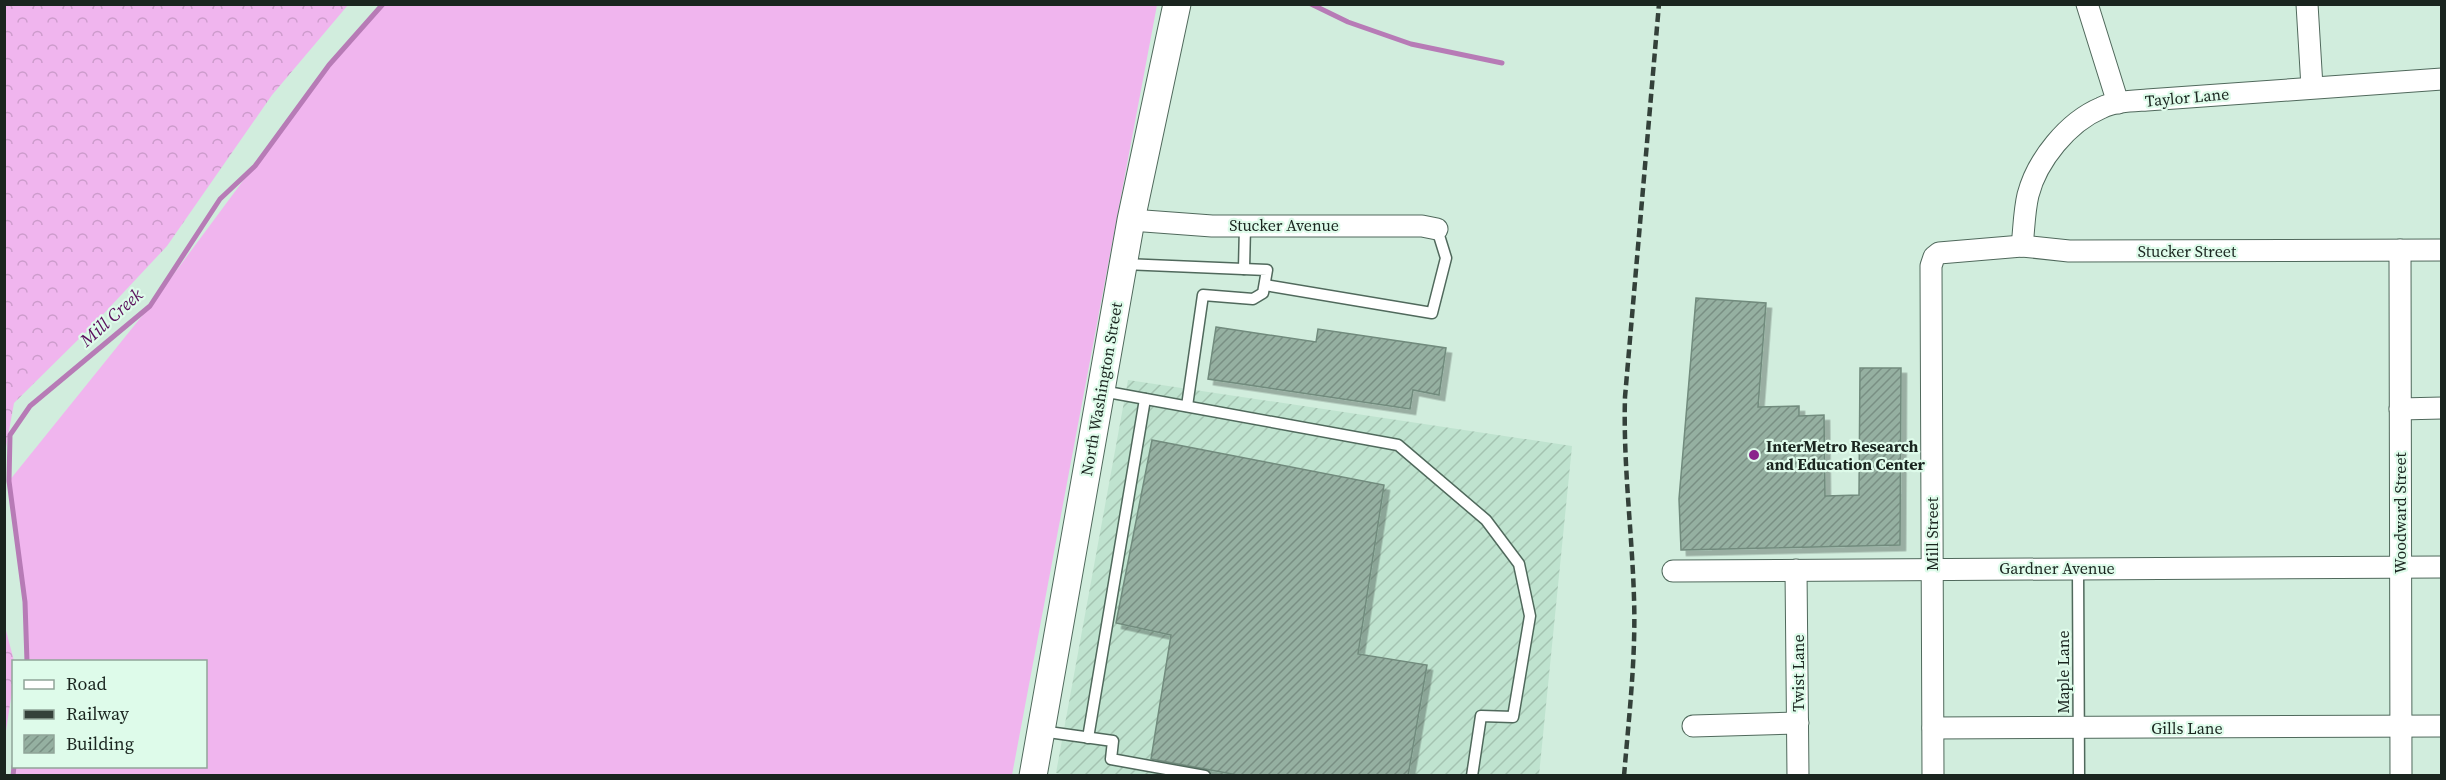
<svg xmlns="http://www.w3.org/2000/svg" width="2446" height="780" viewBox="0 0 2446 780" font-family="'Source Serif 4',serif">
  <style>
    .industrial { fill: url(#industrial-furrows) }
    .grass { fill: #f0b5ee }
    .forest { fill: url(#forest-crowns) }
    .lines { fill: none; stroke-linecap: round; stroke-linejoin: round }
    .stream { stroke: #b77bb6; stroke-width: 5 }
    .building { fill: url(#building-hatch); stroke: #718b7d; stroke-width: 1.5; filter: url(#shadow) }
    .service-casing { stroke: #50695c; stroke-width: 13 }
    .minor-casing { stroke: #50695c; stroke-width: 23 }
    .tertiary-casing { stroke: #50695c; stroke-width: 29 }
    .service { stroke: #fff; stroke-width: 10 }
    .minor { stroke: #fff; stroke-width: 21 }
    .tertiary { stroke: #fff; stroke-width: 27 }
    .rail { stroke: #34413a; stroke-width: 4.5; stroke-dasharray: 9 4.5; stroke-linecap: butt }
    .poi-dot { fill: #8a258c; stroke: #defbea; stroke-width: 2 }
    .labels { text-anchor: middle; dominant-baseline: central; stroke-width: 4.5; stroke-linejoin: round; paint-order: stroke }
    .street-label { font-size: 16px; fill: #1a251f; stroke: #defbea }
    .poi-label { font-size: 16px; font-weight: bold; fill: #1a251f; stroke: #defbea; text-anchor: start }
    .water-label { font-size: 18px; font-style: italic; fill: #5a0f5c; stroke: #defbea }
  </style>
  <defs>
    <pattern id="industrial-furrows" width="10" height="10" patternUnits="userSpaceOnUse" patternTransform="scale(1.5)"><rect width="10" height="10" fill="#bfe3cf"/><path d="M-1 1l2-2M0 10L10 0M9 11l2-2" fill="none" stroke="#a4c3b1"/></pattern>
    <pattern id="forest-crowns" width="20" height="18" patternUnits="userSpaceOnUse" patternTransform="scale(1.5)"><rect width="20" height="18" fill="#f0b5ee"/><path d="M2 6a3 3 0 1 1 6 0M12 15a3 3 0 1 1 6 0" fill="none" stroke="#cd9ccc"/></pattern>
    <pattern id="building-hatch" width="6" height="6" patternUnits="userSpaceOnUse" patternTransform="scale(1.5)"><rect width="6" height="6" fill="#95b0a1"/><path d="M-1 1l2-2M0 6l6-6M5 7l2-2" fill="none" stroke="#798f83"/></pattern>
    <filter id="shadow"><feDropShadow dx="5.5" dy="5.5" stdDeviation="0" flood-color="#0004"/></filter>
  </defs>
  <rect width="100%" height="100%" fill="#d1eddd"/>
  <path class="industrial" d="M1128 380 1572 446 1539 775 1076 776 1056 773Z"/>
  <path class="grass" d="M383 4 1157 5 1012 775H15V766H206V662L27 661 25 602 9 481 150 306 329 65Z"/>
  <g class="forest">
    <path d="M5 4 348 5 272 95 167 246 94 324 14 403 5 453Z"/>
    <path d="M4 623 14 661 13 685 5 737Z"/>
  </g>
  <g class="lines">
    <g class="stream">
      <path d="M1311 4 1348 22 1411 44 1502 63"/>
      <path d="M27 662 25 602 9 481 10 435 30 406 150 306 220 199 255 166 329 65 383 4"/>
      <path d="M13 776 14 766"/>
    </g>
  </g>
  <g class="building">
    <path d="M1696 298 1766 303 1758 407 1799 406V416L1824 415 1825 496 1859 495 1860 368H1901L1900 545 1681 550 1679 499Z"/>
    <path d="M1216 327 1316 342 1318 329 1446 348 1439 395 1413 390 1410 409 1208 379Z"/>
    <path d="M1152 440 1384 485 1358 654 1427 665 1408 776H1243L1151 759 1171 635 1116 623Z"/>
  </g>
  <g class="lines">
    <defs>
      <g id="service">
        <path d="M1124 264 1267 270 1263 293 1253 299 1203 295 1187 406"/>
        <path d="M1244 269 1245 226"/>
        <path d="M1265 285 1432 313 1446 258 1437 229"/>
        <path d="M1102 391 1398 445 1486 520 1519 564 1530 616 1513 717 1481 716 1472 776"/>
        <path d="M2078 568 2079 776"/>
        <path d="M1041 731 1113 741 1111 759 1205 776"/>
        <path d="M1088 738 1145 399"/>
      </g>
      <g id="minor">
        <path d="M2087 4 2118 103"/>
        <path d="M2307 4 2312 87"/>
        <path d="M1131 220 1212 226H1422L1437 229"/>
        <path d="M2022 246C2024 230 2024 212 2028 195 2037 160 2068 122 2101 108 2115 101 2132 101 2147 100L2442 79"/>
        <path d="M2400 250 2401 776"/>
        <path d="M2400 409 2442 408"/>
        <path d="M1796 570 1798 776"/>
        <path d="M1673 571 2442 567"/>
        <path d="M1693 726 1798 723"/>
        <path d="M1933 728 2442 726"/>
        <path d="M1933 776 1931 266 1934 257 1939 253 2022 246 2069 251 2442 250"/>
      </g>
      <path id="tertiary" d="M1033 776 1131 220 1177 4"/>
    </defs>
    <use href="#service" class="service-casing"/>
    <use href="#minor" class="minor-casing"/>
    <use href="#tertiary" class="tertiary-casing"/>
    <use href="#service" class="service"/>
    <use href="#minor" class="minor"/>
    <use href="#tertiary" class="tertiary"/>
    <path class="rail" d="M1624 776C1629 716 1636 657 1634 598 1632 531 1623 464 1625 397L1659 4"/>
  </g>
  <circle class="poi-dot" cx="1754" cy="455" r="6"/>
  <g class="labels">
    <g class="street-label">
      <text transform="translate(2187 97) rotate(-5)">Taylor Lane</text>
      <text x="1284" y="225">Stucker Avenue</text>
      <text x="2187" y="251">Stucker Street</text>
      <text transform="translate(1101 389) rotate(-80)">North Washington Street</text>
      <text transform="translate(2400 513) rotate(-90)">Woodward Street</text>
      <text transform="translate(1932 534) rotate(-90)">Mill Street</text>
      <text x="2057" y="568">Gardner Avenue</text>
      <text transform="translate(2063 672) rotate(-90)">Maple Lane</text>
      <text transform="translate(1798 673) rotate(-90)">Twist Lane</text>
      <text x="2187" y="728">Gills Lane</text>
    </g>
    <g class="poi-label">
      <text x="1766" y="446">InterMetro Research<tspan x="1766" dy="18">and Education Center</tspan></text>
    </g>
    <g class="water-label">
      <text transform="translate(111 317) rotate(-42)">Mill Creek</text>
    </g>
  </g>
  <rect width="2446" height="780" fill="none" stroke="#1a251f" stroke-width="12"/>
  <rect x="12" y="660" width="195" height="108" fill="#defbea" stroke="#90a599" stroke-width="1.5"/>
  <rect x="24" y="680" width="30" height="9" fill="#ffffff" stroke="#90a599" stroke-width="1.5"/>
  <text x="66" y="690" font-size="18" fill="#1a251f">Road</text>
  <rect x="24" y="710" width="30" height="9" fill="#34413a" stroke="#90a599" stroke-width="1.5"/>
  <text x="66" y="720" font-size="18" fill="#1a251f">Railway</text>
  <rect x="24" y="735" width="30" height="18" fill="url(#building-hatch)" stroke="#90a599" stroke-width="1.5"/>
  <text x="66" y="750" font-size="18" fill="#1a251f">Building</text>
</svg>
